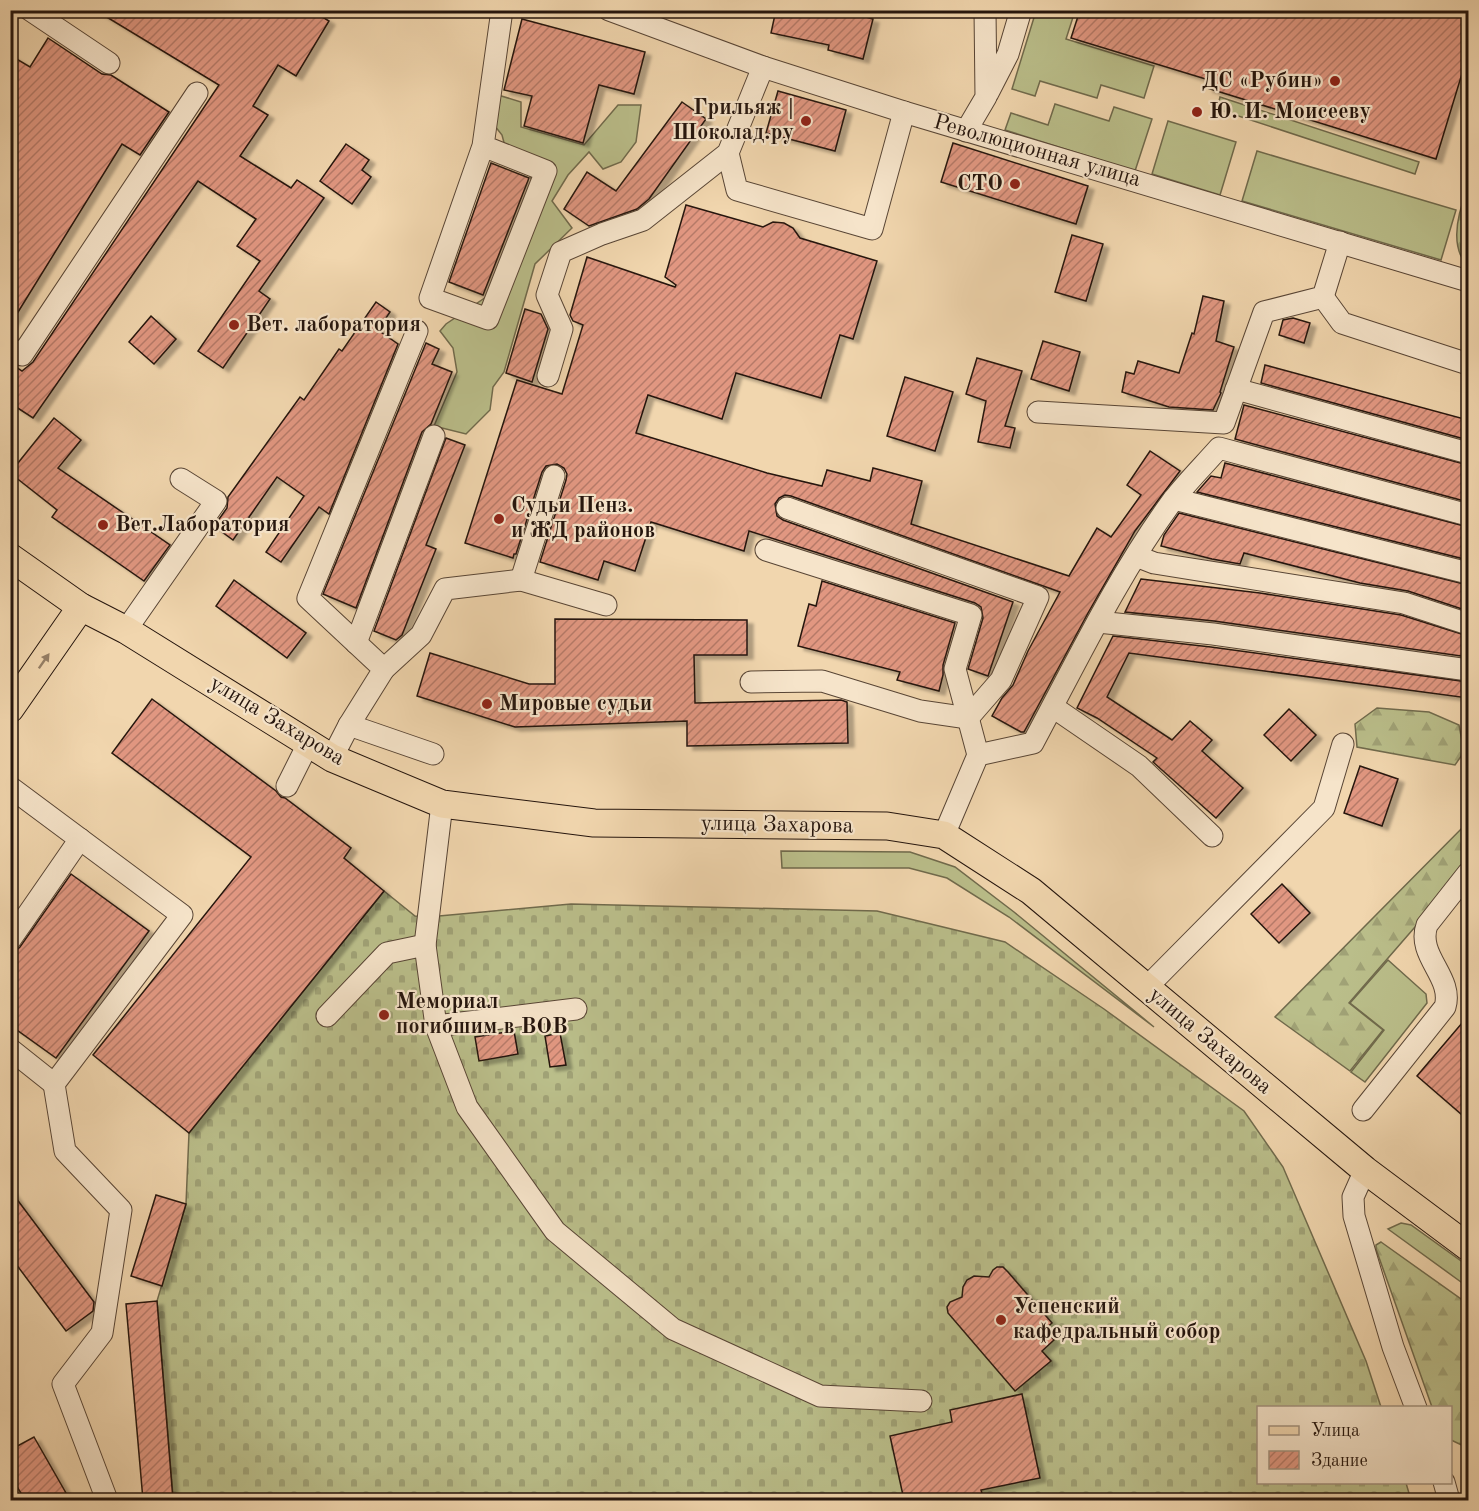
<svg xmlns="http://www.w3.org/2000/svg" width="1479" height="1511" viewBox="0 0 1479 1511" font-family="'Old Standard TT',serif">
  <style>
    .grass { fill: #babe8a; stroke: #706a4c; stroke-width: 1.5 }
    .forest { fill: url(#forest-firs); stroke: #706a4c; stroke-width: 1.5 }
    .cemetery { fill: url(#cemetery-stones); stroke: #706a4c; stroke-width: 1.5 }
    .building { fill: url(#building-hatch); stroke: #25150d; stroke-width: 1.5; filter: url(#shadow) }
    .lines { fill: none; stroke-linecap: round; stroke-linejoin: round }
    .minor-casing { stroke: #584535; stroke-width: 23 }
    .major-casing { stroke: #25150d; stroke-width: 29 }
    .minor { stroke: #f6e4ca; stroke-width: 21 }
    .major { stroke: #f1d6ae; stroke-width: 27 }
    .oneway { fill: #957f66 }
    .poi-dot { fill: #8f2418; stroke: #f6e4ca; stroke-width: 2 }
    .labels { text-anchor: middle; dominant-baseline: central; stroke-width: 4.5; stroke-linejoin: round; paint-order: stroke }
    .poi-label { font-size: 22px; font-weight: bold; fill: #25150d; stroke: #f6e4ca; text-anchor: start }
    .street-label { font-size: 22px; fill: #25150d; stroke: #f6e4ca }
  </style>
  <defs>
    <pattern id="forest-firs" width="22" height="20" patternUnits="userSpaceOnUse" patternTransform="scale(1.5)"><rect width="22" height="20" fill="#babe8a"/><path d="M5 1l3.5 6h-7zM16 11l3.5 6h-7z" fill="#a0a276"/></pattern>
    <pattern id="cemetery-stones" width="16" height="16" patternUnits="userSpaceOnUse" patternTransform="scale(1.5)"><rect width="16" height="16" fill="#babe8a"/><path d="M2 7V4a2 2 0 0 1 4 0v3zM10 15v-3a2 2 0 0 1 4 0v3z" fill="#a0a276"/></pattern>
    <pattern id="building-hatch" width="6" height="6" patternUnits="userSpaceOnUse" patternTransform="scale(1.5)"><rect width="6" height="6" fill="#e19781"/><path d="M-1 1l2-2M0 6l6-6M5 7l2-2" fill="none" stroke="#b67a68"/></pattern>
    <filter id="shadow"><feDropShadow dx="6" dy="4" stdDeviation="1.5" flood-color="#0004"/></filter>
  </defs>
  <rect width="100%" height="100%" fill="#f1d6ae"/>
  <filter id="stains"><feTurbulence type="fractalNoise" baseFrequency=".00333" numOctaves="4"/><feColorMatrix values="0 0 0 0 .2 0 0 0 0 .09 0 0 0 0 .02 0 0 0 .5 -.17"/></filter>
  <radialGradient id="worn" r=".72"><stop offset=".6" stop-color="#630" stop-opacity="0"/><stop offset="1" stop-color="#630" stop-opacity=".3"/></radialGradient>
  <g class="grass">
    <path d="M1036 11H1075L1066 39 1154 66 1144 98 1101 85 1097 98 1040 81 1035 96 1012 89Z"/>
    <path d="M498 95 521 102V127L584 145 618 105H641L636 142 621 162 603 169 589 152 568 175 552 201 572 228 535 264 504 372 493 387 490 410 466 434 434 426 457 372 453 348 440 331 446 324 495 291 535 189 527 168 510 165 502 135 491 121Z"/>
    <path d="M1220 97 1419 162 1415 174 1217 109Z"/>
    <path d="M1055 104 1109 121 1114 107 1152 119 1135 171 1005 130 1011 113 1048 125Z"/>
    <path d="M1168 121 1236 142 1220 195 1152 174Z"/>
    <path d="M1257 151 1456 210 1441 260 1242 201Z"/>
    <path d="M781 851 910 852 955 867 1014 912 1154 1027 1009 917 947 878 909 868H782Z"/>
    <path d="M1388 960 1426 994 1427 1003 1365 1082 1351 1072 1384 1030 1350 1003Z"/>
    <path d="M1401 1223 1411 1225 1468 1266V1272L1461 1282 1388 1229Z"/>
  </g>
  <g class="forest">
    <path d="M1468 188V267C1449 246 1458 212 1468 188Z"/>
    <path d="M1377 708 1429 712 1459 725 1464 752 1455 765 1357 747 1355 724Z"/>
    <path d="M1468 822V866L1349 1003 1383 1030 1350 1071 1275 1017Z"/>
    <path d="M1381 1242 1468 1304V1448L1451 1440 1450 1408 1432 1407 1376 1249V1245Z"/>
  </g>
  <path class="cemetery" d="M384 891 415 916 428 917 571 904 877 911 1005 942 1104 1009 1244 1111 1283 1167 1366 1361 1381 1407 1258 1408V1482L1406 1483 1411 1500H175L173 1496 157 1301 186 1204 189 1133Z"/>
  <g class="building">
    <path d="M95 10H311L329 21 296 76 278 65 253 106 268 115 240 156 291 188 297 180 324 198 259 291 270 299 223 368 198 351 260 261 237 246 256 219 198 181 33 418 10 403V363L22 371 33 362 219 85Z"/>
    <path d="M776 10H841L873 19 863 59 828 50 829 45 771 33Z"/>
    <path d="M1080 10H1468V54L1436 159 1207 88 1209 80 1071 38Z"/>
    <path d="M522 19 645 52 634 94 599 85 583 143 524 126 532 96 504 90Z"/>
    <path d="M48 38 102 74 111 75 169 112 140 155 122 144 10 325V55L30 67Z"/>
    <path d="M778 91 846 110 835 151 766 133Z"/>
    <path d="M682 102 706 119 649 199 637 209 589 226 564 209 587 172 616 191Z"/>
    <path d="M953 143 1088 186 1076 224 941 182Z"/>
    <path d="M346 144 369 160 362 170 371 177 352 204 320 181Z"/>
    <path d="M491 163 529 178 483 295 449 282Z"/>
    <path d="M686 205 763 227 773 222 784 223 793 228 800 238 877 261 853 339 840 335 821 398 736 373 722 419 648 395 636 433 767 473 822 486 827 470 870 481 873 468 922 481 911 524 1069 576 1097 528 1111 537 1141 495 1127 485 1150 451 1180 471 1135 531 1088 613 1024 732H1021L992 716 1002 698 1013 685 1028 651 1060 592 791 496 785 495 779 498 775 504 777 516 783 520 1013 602 988 676 968 669 983 618 981 607 975 603 749 531 744 551 651 522 635 571 604 561 598 580 540 562 566 480 567 474 564 468 557 464 546 466 542 472 516 554H514L513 558 465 543 517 380 562 394 583 325 573 321 570 315 587 257 675 287 676 285 665 277Z"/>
    <path d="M1072 235 1103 244 1086 301 1055 292Z"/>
    <path d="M1203 296 1224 301 1216 341 1234 347 1220 392 1221 393 1213 410 1169 407 1122 392 1126 372 1134 374 1138 361 1179 373 1192 333 1194 334Z"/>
    <path d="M376 302 390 312 378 330 398 344 329 514 319 507 281 562 266 552 304 496 277 477 233 540 214 526 227 508 228 497 300 397 304 400 339 349 342 351Z"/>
    <path d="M525 309 541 314 548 329 532 382 506 373Z"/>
    <path d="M151 316 176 339 154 364 129 342Z"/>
    <path d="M1293 318 1310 323 1304 343 1279 335 1283 320Z"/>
    <path d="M1043 341 1080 352 1069 391 1031 379Z"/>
    <path d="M426 343 439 349 432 364 452 372 431 424 422 432 356 608 323 594Z"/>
    <path d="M977 358 1022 371 1005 426 1015 428 1010 448 978 442 986 401 966 394Z"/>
    <path d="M1265 365 1468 420V440L1261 383Z"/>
    <path d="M905 377 953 392 935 451 887 436Z"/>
    <path d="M1244 405 1468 465V502L1235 439Z"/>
    <path d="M54 418 81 440 58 468 170 545 144 581 52 517 57 510 10 473Z"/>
    <path d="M446 438 465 445 426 545 436 549 402 635 396 640 374 631Z"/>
    <path d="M1225 463 1468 527V560L1197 492 1211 476 1221 478Z"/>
    <path d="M1179 513 1468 585V611L1408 591 1360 583 1244 553 1240 564 1212 559 1161 546 1164 535Z"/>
    <path d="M1141 579 1260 593 1401 615 1468 636V657L1214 621 1125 612Z"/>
    <path d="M234 580 306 633 287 658 216 606Z"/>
    <path d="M822 581 955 623 943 665V675L939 691 897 680 900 672 798 646 809 604 816 606Z"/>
    <path d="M555 619 747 620V655H694L695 703 841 700 847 702 848 743 687 746V721L515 727 417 696 430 653 529 684H555Z"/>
    <path d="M1113 636 1211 647 1468 682V698L1129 653 1107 697 1172 740 1190 721 1212 740 1202 751 1243 788 1216 818 1153 762 1157 758 1097 718 1077 708Z"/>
    <path d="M152 699 276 791 281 797 285 798 351 848 344 858 384 891 189 1133 93 1055 251 857 112 753Z"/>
    <path d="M1289 709 1316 735 1291 761 1264 735Z"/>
    <path d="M1360 766 1398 779 1382 826 1344 813Z"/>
    <path d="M71 874 149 931 56 1058 10 1025V956L20 947Z"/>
    <path d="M1282 884 1310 913 1279 943 1251 914Z"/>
    <path d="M1468 1016V1120L1417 1076Z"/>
    <path d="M514 1031 518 1054 479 1061 475 1037Z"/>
    <path d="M560 1033 566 1065 550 1067 545 1036Z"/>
    <path d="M10 1190 94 1302 93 1311 66 1331 10 1256Z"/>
    <path d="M156 1195 186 1204 162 1286 131 1276Z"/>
    <path d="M997 1267H1003L1008 1272 1052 1323 1045 1329 1054 1340 1042 1351 1051 1361 1015 1391 948 1313 947 1307 950 1302 962 1297 963 1287 967 1280 974 1276 989 1277 993 1270Z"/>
    <path d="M157 1301 173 1500H143L126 1304Z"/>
    <path d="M1022 1394 1040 1478 981 1490 984 1500H904L890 1436 952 1422 950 1410Z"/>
    <path d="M34 1437 70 1500H25L10 1475V1450Z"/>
  </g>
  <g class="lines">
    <defs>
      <g id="minor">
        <path d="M30 10 109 63"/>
        <path d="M609 10 763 67 904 112 1468 281"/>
        <path d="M988 93 1008 54 1021 10"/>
        <path d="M966 131 986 97 985 10"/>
        <path d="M483 146 546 171 488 319 430 298 483 146 502 10"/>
        <path d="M728 153 737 190 872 229 904 112"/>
        <path d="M1323 297 1342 323 1468 364"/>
        <path d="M10 348 22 355 197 93"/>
        <path d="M548 376 562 329 547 295 561 252 602 234 643 220 728 153 763 67"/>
        <path d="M1236 389 1468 453"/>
        <path d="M1038 412 1224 423 1264 312 1323 297 1340 242"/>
        <path d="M1174 499 1468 573"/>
        <path d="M766 550 971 615 955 669 978 755"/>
        <path d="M1136 556 1154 563 1404 603 1468 624"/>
        <path d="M521 580 554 476"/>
        <path d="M1098 622 1213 634 1468 670"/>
        <path d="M126 630 216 501 181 479"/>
        <path d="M356 643 434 436"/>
        <path d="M384 669 421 635 445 589 521 580 606 605"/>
        <path d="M751 682 822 681 920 711 968 718 1001 680 1038 597 787 508"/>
        <path d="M1053 707 1139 766 1212 836"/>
        <path d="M349 725 433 754"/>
        <path d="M332 758 349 725 384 669 308 598 417 331"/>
        <path d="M287 786 308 744"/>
        <path d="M10 787 182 915 54 1084 65 1151 121 1210 102 1333 63 1384 107 1500"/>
        <path d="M442 804 425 945 436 1026 467 1107 555 1231 673 1329 820 1396 921 1401"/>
        <path d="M944 835 978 755 1033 743C1077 661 1118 575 1173 500 1187 482 1204 465 1219 448L1468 515"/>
        <path d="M10 940 80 839"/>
        <path d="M1146 988 1324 808 1343 744"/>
        <path d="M327 1016 387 953 425 945"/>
        <path d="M436 1026 576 1009"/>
        <path d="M10 1049 54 1084"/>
        <path d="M1363 1110 1445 1007C1454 977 1416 956 1427 925L1468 873"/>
        <path d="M1365 1170 1353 1197 1354 1216 1393 1347 1416 1408"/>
        <path d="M1444 1482 1449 1500"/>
      </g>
      <g id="major">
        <path d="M10 557 81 607 126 630 332 758 442 804 594 823 887 826 944 835 1031 891 1365 1170 1468 1247"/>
        <path d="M10 709 81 607"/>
      </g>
    </defs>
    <use href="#minor" class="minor-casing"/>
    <use href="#major" class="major-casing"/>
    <use href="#minor" class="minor"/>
    <use href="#major" class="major"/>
  </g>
  <defs><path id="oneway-solid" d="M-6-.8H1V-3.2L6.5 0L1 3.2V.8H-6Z" transform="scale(1.5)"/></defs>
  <use class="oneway" href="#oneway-solid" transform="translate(44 661) rotate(-55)"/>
  <g class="poi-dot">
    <circle cx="1335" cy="81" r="6"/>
    <circle cx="1197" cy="112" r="6"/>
    <circle cx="806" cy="121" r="6"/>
    <circle cx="1015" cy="184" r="6"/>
    <circle cx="234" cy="325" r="6"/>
    <circle cx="499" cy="519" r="6"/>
    <circle cx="103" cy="525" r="6"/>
    <circle cx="487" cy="704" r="6"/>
    <circle cx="384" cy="1015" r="6"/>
    <circle cx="1001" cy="1320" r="6"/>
  </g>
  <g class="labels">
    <g class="poi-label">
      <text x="1323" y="81" text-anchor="end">ДС «Рубин»</text>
      <text x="794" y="108" text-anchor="end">Грильяж |<tspan x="794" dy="25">Шоколад.ру</tspan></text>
      <text x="1209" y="112">Ю. И. Моисееву</text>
      <text x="1003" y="184" text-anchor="end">СТО</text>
      <text x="246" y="325">Вет. лаборатория</text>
      <text x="511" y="506">Судьи Пенз.<tspan x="511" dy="25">и ЖД районов</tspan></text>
      <text x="115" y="525">Вет.Лаборатория</text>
      <text x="499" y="704">Мировые судьи</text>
      <text x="396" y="1002">Мемориал<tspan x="396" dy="25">погибшим в ВОВ</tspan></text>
      <text x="1013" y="1307">Успенский<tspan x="1013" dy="25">кафедральный собор</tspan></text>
    </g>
    <g class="street-label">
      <text transform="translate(1037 151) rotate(16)">Революционная улица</text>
      <text transform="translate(277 721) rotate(31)">улица Захарова</text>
      <text transform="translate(777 825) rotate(1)">улица Захарова</text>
      <text transform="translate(1210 1041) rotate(40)">улица Захарова</text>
    </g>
  </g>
  <rect width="1479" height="1511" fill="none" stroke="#f1d6ae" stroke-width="36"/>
  <rect x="12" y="12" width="1455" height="1487" fill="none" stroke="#25150d" stroke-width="3"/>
  <rect x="18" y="18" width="1443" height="1475" fill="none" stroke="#25150d" stroke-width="1.5"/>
  <rect x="1257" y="1406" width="195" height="78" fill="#f6e4ca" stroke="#a2917e" stroke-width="1.5"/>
  <rect x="1269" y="1426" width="30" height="9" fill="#f1d6ae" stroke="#a2917e" stroke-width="1.5"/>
  <text x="1311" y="1436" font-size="18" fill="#25150d">Улица</text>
  <rect x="1269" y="1451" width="30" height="18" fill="url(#building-hatch)" stroke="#a2917e" stroke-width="1.5"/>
  <text x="1311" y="1466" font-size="18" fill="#25150d">Здание</text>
  <rect width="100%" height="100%" filter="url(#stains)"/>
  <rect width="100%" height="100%" fill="url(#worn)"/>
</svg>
